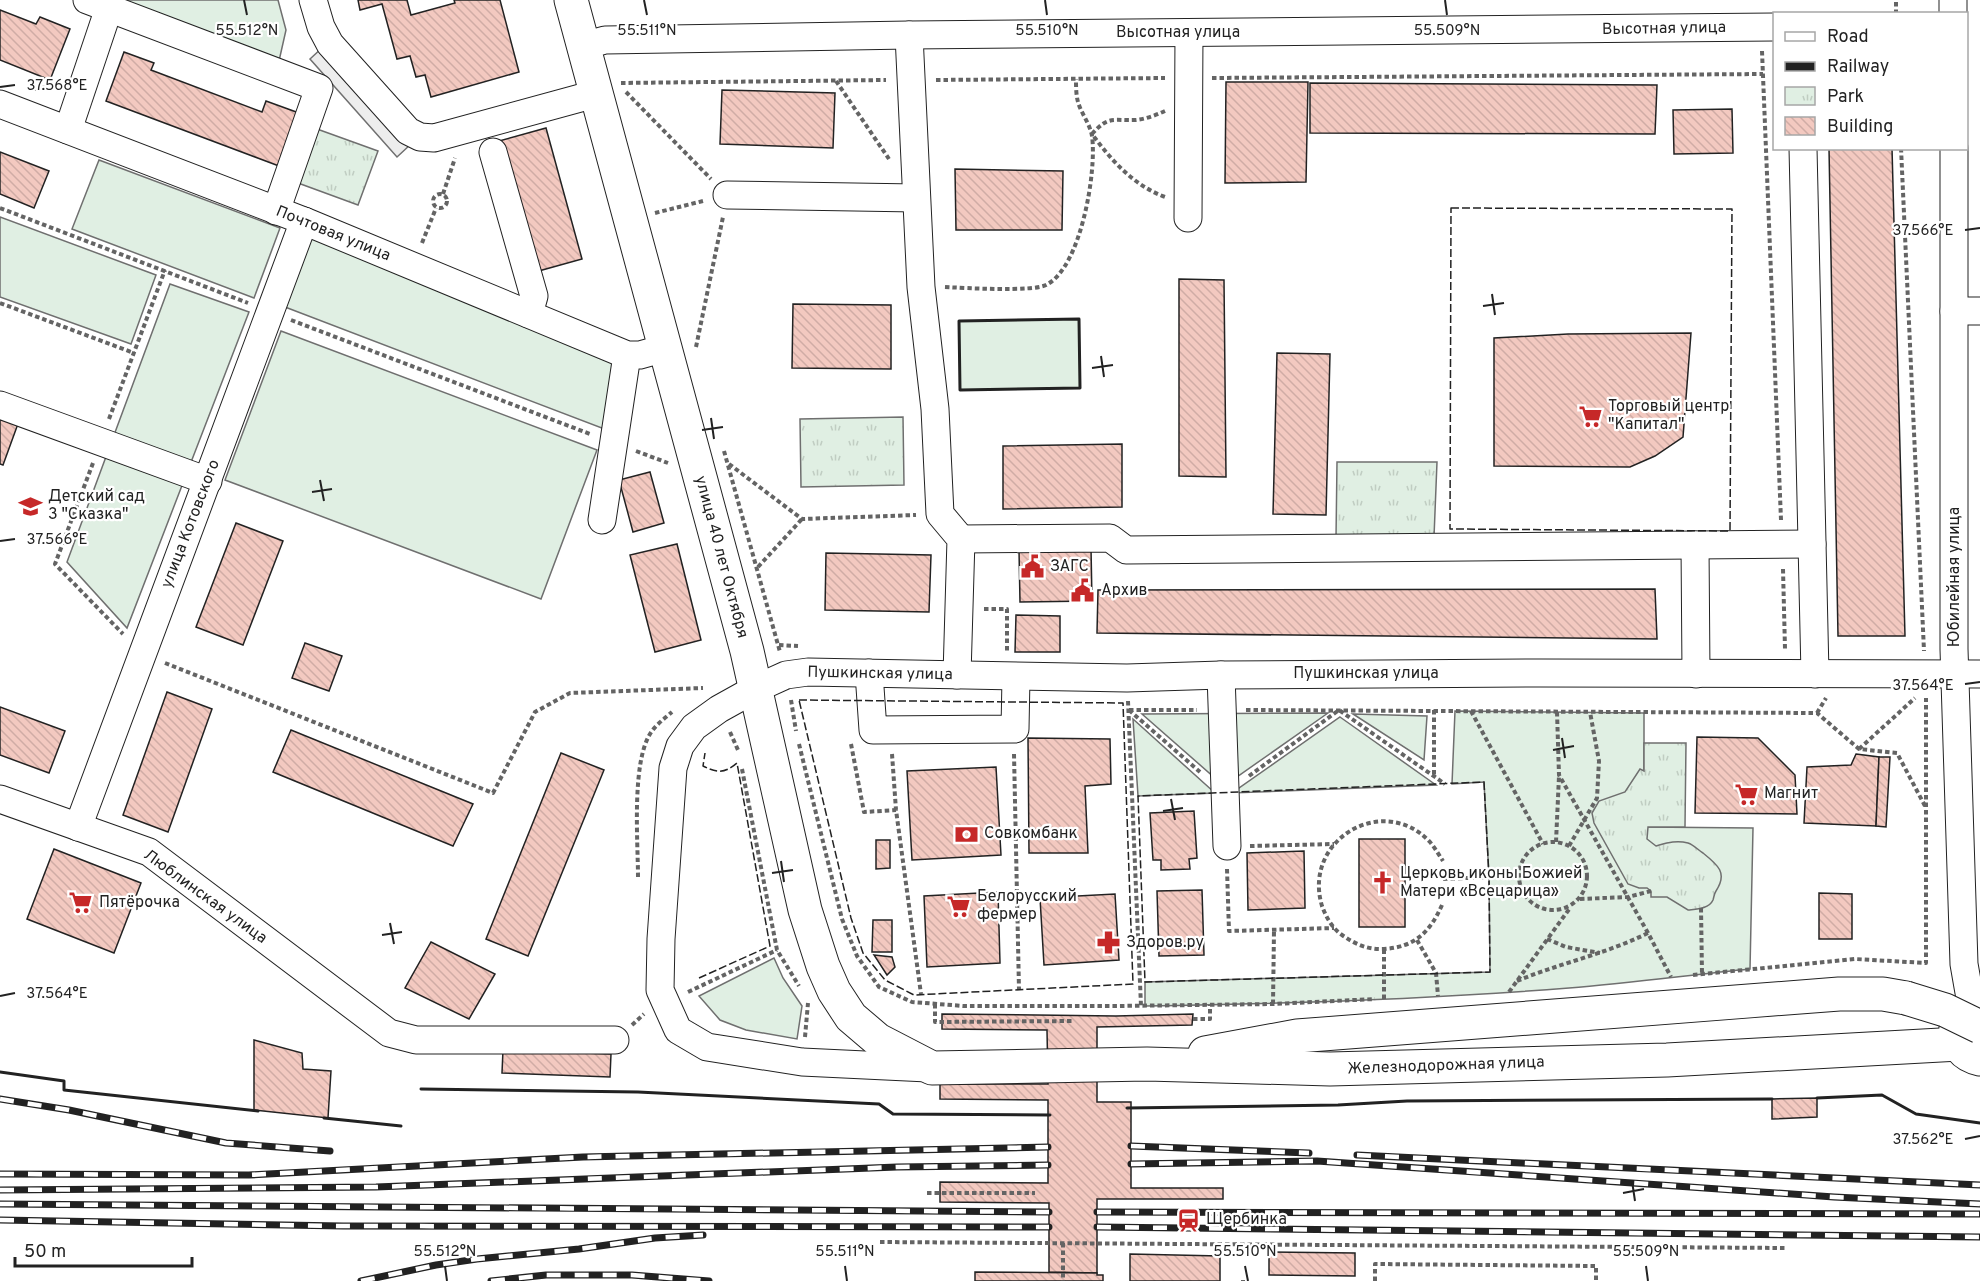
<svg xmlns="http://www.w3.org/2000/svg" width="1980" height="1281" viewBox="0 0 1980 1281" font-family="Overpass,sans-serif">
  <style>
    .green { fill: #e0efe3; stroke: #6f6f6f; stroke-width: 1.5 }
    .park { fill: url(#park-tufts); stroke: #6f6f6f; stroke-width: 1.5 }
    .parking { fill: #ededed; stroke: #6f6f6f; stroke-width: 1.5 }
    .building { fill: url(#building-back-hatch); stroke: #222; stroke-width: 1.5 }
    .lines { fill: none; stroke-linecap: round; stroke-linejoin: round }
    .minor-casing { stroke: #222; stroke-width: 29 }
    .major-casing { stroke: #222; stroke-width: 35 }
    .path { stroke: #646464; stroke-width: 4; stroke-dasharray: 4.5 3; stroke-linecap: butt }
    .minor { stroke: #fff; stroke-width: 27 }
    .major { stroke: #fff; stroke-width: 33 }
    .rail-casing { stroke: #222; stroke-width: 7 }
    .rail { stroke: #fff; stroke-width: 4.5; stroke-dasharray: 14; stroke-linecap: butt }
    .major-bridge-casing { stroke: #222; stroke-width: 35; stroke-linecap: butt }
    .major-bridge { stroke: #fff; stroke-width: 33 }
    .fence { stroke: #222; stroke-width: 1.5; stroke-dasharray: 8 3; stroke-linecap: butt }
    .wall { stroke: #222; stroke-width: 3 }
    .ticks { fill: none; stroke: #222; stroke-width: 2 }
    .labels { text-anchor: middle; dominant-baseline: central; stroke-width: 4.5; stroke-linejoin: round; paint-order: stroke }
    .street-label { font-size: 16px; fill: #222; stroke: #fff }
    .poi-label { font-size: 16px; fill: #222; stroke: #fff; text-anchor: start }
    .ticks-label { font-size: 15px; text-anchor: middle; fill: #222; stroke: #fff; stroke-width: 4.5; stroke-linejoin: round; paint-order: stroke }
  </style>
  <defs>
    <pattern id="park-tufts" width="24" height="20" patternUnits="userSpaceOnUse" patternTransform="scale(1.5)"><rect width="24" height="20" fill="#e0efe3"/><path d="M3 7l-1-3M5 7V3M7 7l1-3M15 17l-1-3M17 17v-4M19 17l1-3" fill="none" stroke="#c0cdc2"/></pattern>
    <pattern id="building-back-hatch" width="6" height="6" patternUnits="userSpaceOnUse" patternTransform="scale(1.5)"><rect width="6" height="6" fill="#f3c9c0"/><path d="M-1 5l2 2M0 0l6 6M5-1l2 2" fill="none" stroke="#d0aca5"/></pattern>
  </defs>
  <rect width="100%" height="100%" fill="#fff"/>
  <g class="green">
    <path d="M113 0H278L286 30 279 61Z"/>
    <path d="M99 160 280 228 254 298 72 229Z"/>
    <path d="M0 217 156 275 131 344 0 297Z"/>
    <path d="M309 235 620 358 607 430 285 307Z"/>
    <path d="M170 284 249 312 127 628 67 562Z"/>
    <path d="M1079 319 1080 388 960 390 959 321Z"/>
    <path d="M281 331 597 450 541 599 225 480Z"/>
    <path d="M1455 711 1644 713V827L1753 828 1750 969C1690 975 1629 983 1569 988 1428 999 1286 1004 1145 1006V982L1490 972 1489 877 1484 782 1452 784Z"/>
    <path d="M1328 713 1224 786 1142 714Z"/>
    <path d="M1353 714 1427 716 1424 760Z"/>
    <path d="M1340 717 1436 785 1232 793Z"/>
    <path d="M1133 719 1215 793 1138 796Z"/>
    <path d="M774 958 783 978 802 1006 797 1039 746 1030 720 1020 699 996Z"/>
  </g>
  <g class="park">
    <path d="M317 129 378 151 358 205 298 183Z"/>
    <path d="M903 417 904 485 801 487 800 419Z"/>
    <path d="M1337 462H1437L1434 537 1336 538Z"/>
    <path d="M1644 743H1686L1685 827H1648L1647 839 1656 846C1667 843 1676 840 1688 843 1694 845 1698 850 1703 853 1718 865 1728 873 1716 891 1714 894 1714 897 1713 900 1709 909 1696 909 1688 910L1667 897H1651V891L1647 888H1639L1628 884 1594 823 1592 813 1599 801 1625 792 1640 769 1644 771Z"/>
  </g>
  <path class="parking" d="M324 46 411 144 397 157 310 59Z"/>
  <g class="building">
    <path d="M358 0H407L411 15 455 3 454 0H500L519 72 431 97 425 75 416 77 410 56 397 59 382 4 360 10Z"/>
    <path d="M0 10 36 24 40 17 70 29 50 80 0 60Z"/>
    <path d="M124 52 154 63 151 70 262 112 266 101 299 113 279 166 106 101Z"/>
    <path d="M1226 82H1308L1306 182 1225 183Z"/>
    <path d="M1310 83 1657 85 1655 134 1310 133Z"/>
    <path d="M722 90 835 93 833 148 720 144Z"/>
    <path d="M1732 109 1733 153 1674 154 1673 110Z"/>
    <path d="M546 128 582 259 535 272 499 141Z"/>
    <path d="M1829 148H1892L1905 636H1838Z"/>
    <path d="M0 152 49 171 34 208 0 194Z"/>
    <path d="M955 169 1063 171 1062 230H956Z"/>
    <path d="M1179 279 1224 280 1226 477 1179 476Z"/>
    <path d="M793 304 891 305V369L792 368Z"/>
    <path d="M1691 333 1683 437 1655 456 1630 467 1494 466V338L1568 334Z"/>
    <path d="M1277 353 1330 354 1326 515 1273 514Z"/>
    <path d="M0 414 19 421 3 465 0 464Z"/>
    <path d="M1122 444V507L1003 509V446Z"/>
    <path d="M650 472 664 523 633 532 619 480Z"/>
    <path d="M236 523 283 541 243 645 196 627Z"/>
    <path d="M677 544 701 640 655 652 630 555Z"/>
    <path d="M1091 548 1092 601 1020 602 1019 550Z"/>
    <path d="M826 553 931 555 929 612 825 610Z"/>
    <path d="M1655 589 1657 639 1097 633 1098 590Z"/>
    <path d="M1016 615 1060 616V652H1015Z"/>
    <path d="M305 643 342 656 329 691 292 678Z"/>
    <path d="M167 692 212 709 168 832 123 815Z"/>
    <path d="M0 707 65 731 49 773 0 755Z"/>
    <path d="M291 730 473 804 453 846 273 772Z"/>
    <path d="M1697 737 1758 738 1795 775 1797 814 1695 813Z"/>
    <path d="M1028 738 1110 739 1111 784 1085 786 1088 853H1029Z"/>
    <path d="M561 753 604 770 528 956 486 939Z"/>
    <path d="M1856 754 1879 757 1876 826 1804 823 1807 767 1851 765Z"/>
    <path d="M1879 757H1890L1886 827 1876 826Z"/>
    <path d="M996 767 1001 855 912 860 907 771Z"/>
    <path d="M1194 811 1197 858 1189 859 1190 869 1161 870V860H1153L1150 813Z"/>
    <rect x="1359" y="839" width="46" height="88"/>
    <path d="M876 840H890V868L876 869Z"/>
    <path d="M54 849 141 883 114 953 27 919Z"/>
    <path d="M1304 851 1305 908 1248 910 1247 853Z"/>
    <path d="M1202 890 1204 955 1159 956 1157 891Z"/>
    <path d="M998 892 1000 963 927 967 924 896Z"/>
    <path d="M1819 893 1852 894V939H1819Z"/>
    <path d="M1115 894 1119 960 1044 965 1040 898Z"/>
    <path d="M873 920H892V952H872Z"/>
    <path d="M431 942 495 974 469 1019 405 988Z"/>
    <path d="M874 955 892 957 895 967 887 975Z"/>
    <path d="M942 1014 1116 1016 1193 1014 1192 1025 1097 1027V1102H1131V1188H1223V1199H1097V1273L1049 1272V1203L940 1202V1182L1048 1183V1100L940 1099V1084H1048L1047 1030 942 1029Z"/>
    <path d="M254 1040 302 1053 303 1069 331 1071 328 1118 254 1110Z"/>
    <path d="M503 1050 611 1054 610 1077 502 1073Z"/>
    <path d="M1817 1098V1117L1772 1119V1099Z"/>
    <path d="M1269 1252 1355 1253V1276L1269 1275Z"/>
    <path d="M1130 1254 1220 1256V1281H1130Z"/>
    <path d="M975 1272 1097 1273V1275H1103V1281H975Z"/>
  </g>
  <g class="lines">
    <defs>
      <g id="minor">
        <path d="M87 0 319 88 276 211"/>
        <path d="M313 0 321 27 330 44 408 131 420 137 434 138 595 94"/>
        <path d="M1953 0V14"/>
        <path d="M909 35 921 287 935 409 940 514 961 539 957 675"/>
        <path d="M583 46 605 40 909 35 1774 27"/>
        <path d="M0 104 304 221 627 355H640L665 348"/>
        <path d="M68 130 109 8"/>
        <path d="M1803 148 1815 674"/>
        <path d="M1954 148V649L1964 964 1971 1004"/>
        <path d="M493 152 534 296 529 314"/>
        <path d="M727 195 916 198"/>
        <path d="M1188 218 1189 33"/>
        <path d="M1954 311H1980"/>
        <path d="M0 405 208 481"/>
        <path d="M602 520 627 355"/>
        <path d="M961 539 1110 538 1126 550 1812 544"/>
        <path d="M1695 545 1696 674"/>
        <path d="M869 673 873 730 1015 729 1016 677"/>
        <path d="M1221 675 1227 846"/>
        <path d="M0 799 149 852 389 1033 416 1040H615"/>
        <path d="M78 827 304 221"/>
        <path d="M928 1068 802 1062 707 1047 678 1030 660 990 661 939 673 768 680 746 694 727 719 709 755 689 786 675 808 672 1127 678 1221 675 1540 673 1980 674"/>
      </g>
      <g id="major">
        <path d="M571 0 747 651 805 910 823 966 834 991 851 1017 878 1040 932 1068 1147 1064 1330 1069 1667 1060 1959 1044"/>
        <path d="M1980 1001C1949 1011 1946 1052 1980 1059"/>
        <path d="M1205 1053 1297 1036 1839 994H1883L1906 998"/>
      </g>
    </defs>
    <use href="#minor" class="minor-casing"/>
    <use href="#major" class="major-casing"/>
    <g class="path">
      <path d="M1896 14V0"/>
      <path d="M1762 51 1781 520"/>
      <path d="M1212 78 1763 74"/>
      <path d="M936 80 1165 78"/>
      <path d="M836 81 889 159"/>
      <path d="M621 83 886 80"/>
      <path d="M34 89 57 86"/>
      <path d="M626 92 711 179"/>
      <path d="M1165 111C1156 115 1146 119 1136 120 1113 121 1109 115 1092 134 1112 161 1133 185 1165 197"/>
      <path d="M1901 148 1924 651"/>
      <circle cx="440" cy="201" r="7"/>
      <path d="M443 194 455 158"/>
      <path d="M0 208 248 303"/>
      <path d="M655 213 703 201"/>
      <path d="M422 243 436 208"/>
      <path d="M945 287C964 288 1032 292 1046 285 1081 268 1097 171 1092 136 1090 124 1081 113 1078 102 1076 95 1076 86 1076 79"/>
      <path d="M0 303 134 353"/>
      <path d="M291 320 590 434"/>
      <path d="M696 347 723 217"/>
      <path d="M109 419 165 270"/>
      <path d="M636 451 668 463"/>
      <path d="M724 451 780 652"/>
      <path d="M93 463 55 564 123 634"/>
      <path d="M729 464 802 519 916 515"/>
      <path d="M758 567 802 519"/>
      <path d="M1783 569 1785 649"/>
      <path d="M984 609H1007V653"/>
      <path d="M779 645 798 646"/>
      <path d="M165 663 493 793 535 712 570 693 703 688"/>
      <path d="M791 700 796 731"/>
      <path d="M1128 701 1141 1006"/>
      <path d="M1129 710H1197"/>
      <path d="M1129 710 1200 772"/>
      <path d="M1246 710 1817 713 1859 749 1897 753 1925 806"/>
      <path d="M1434 710V776"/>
      <path d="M1471 711 1543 844"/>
      <path d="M1557 712 1559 775 1648 933 1671 977"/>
      <path d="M1817 713 1826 698"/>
      <path d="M730 732 738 750"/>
      <path d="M799 744 842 919 857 956 879 987 912 1002 964 1006H1116L1273 1004 1375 999"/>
      <path d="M851 744 864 812 896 810"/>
      <path d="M1859 749 1915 698"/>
      <path d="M892 754 896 810 921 994"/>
      <path d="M1014 754 1019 990"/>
      <path d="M742 769 777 950 799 986"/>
      <path d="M1249 776 1339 710 1445 784"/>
      <circle cx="1553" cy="876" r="34"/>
      <path d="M1556 842 1559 776"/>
      <path d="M1250 846 1334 844"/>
      <path d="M1569 846 1597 798 1599 761 1590 712"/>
      <path d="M1227 869 1229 931 1334 928"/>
      <path d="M638 877C638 841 631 759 652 731 657 724 665 718 672 712"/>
      <path d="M1443 879 1519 876"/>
      <path d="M1580 899 1628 897 1651 891"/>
      <path d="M1442 905C1430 932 1415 947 1384 949 1368 950 1355 944 1342 935 1332 928 1326 917 1322 906 1302 840 1383 792 1430 842 1435 848 1439 855 1443 861"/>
      <path d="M1701 908 1702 974"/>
      <path d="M1547 939 1566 947 1600 953"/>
      <path d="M1417 940 1436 973 1438 996"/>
      <path d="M1693 975 1855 959 1926 963V698"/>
      <path d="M1517 981C1560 963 1606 954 1648 933"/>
      <path d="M688 992 777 950"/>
      <path d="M1509 992 1570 908"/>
      <path d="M1384 999V949"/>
      <path d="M935 1004V1022L1074 1021"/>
      <path d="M1273 1004 1274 930"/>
      <path d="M1193 1019H1210V1005"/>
      <path d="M632 1025 644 1014"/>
      <path d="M805 1037 808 1003"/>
      <path d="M927 1193H1035"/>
      <path d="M880 1242 1786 1248"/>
      <path d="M1063 1243V1281"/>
      <path d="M1243 1281V1280"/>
      <path d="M1375 1281V1264L1596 1266V1281"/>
    </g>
    <use href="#minor" class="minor"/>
    <use href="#major" class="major"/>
    <defs>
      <g id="rail">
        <path d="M0 1099 69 1110 226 1143 330 1151"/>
        <path d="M1131 1146 1309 1153"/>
        <path d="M1357 1155 1980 1185"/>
        <path d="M1131 1164 1317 1161 1834 1197 1980 1204"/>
        <path d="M0 1174 249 1175 583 1157 1048 1147"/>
        <path d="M0 1190 376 1187 897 1167 1048 1165"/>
        <path d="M0 1204 1049 1212"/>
        <path d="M1097 1212 1980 1214"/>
        <path d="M0 1220 343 1226 1049 1227"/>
        <path d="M1097 1227 1980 1237"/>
        <path d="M361 1281 436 1265 477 1259 579 1249 655 1238 703 1235"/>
        <path d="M491 1281 546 1275H632L709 1281"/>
      </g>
    </defs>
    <use href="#rail" class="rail-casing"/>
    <use href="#rail" class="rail"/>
    <defs>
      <path id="major-bridge" d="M1906 998 1945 1010 1980 1027"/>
    </defs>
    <use href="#major-bridge" class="major-bridge-casing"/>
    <use href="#major-bridge" class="major-bridge"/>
    <g class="fence">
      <path d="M1451 208 1732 209 1730 531 1450 529Z"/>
      <path d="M799 700 1123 703 1133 984 914 995 885 980 863 953 851 918Z"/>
      <path d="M1484 782 1489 877 1490 972 1145 982 1138 796Z"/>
      <path d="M699 978 770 946 737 763C724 774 717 773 703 766L705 753"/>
    </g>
    <g class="wall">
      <path d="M1079 319 1080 388 960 390 959 321Z"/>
      <path d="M0 1072 64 1081V1090L258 1111"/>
      <path d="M421 1089 638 1092 879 1104 893 1114 1050 1115"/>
      <path d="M1817 1098 1882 1095 1916 1114 1980 1123"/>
      <path d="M1127 1108 1338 1105 1407 1101 1772 1099"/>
      <path d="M324 1118 401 1126"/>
    </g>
  </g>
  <path class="ticks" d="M244 0 247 15M644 0 647 15M1045 0 1047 15M1445 0 1447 15M0 87 15 85M1965 230 1980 228M1492 294 1495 315M1483 306 1504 303M1101 356 1104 377M1092 368 1113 365M711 418 714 439M702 430 723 427M320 480 324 501M312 492 332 489M0 541 15 539M1965 684 1980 682M1562 738 1565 758M1553 750 1574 746M1171 799 1175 820M1163 811 1183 808M781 861 784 882M772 873 793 870M390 923 394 944M382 935 402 932M0 996 15 993M1965 1139 1980 1136M1632 1181 1635 1201M1623 1193 1644 1189M445 1266 447 1281M845 1266 847 1281M1245 1266 1248 1281M1646 1266 1648 1281"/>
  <defs>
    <symbol id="supermarket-bare" viewBox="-9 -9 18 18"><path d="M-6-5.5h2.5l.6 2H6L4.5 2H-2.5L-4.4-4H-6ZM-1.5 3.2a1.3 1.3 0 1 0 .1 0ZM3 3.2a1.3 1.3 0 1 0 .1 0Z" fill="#c62828" stroke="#fff" stroke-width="2.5" paint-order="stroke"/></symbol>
    <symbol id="school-bare" viewBox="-9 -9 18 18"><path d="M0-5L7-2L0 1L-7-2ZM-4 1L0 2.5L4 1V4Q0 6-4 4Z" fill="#c62828" stroke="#fff" stroke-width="2.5" paint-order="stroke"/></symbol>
    <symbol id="civic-bare" viewBox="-9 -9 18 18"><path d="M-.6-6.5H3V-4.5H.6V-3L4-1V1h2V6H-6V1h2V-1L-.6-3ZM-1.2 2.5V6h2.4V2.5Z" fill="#c62828" stroke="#fff" stroke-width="2.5" paint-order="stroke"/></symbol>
    <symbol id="bank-bare" viewBox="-9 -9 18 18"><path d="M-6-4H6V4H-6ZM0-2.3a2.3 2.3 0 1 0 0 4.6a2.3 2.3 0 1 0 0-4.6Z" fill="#c62828" stroke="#fff" stroke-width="2.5" paint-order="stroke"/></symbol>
    <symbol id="church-bare" viewBox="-9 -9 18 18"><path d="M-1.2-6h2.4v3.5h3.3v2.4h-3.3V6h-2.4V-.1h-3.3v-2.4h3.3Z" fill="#c62828" stroke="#fff" stroke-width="2.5" paint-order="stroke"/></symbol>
    <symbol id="pharmacy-bare" viewBox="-9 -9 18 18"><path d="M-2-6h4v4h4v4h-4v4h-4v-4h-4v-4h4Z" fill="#c62828" stroke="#fff" stroke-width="2.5" paint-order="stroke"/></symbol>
    <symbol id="station-bare" viewBox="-9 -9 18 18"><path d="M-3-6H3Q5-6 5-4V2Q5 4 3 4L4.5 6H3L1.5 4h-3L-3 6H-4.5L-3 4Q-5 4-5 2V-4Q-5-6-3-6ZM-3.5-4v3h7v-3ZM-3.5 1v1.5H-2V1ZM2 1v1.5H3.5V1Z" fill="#c62828" stroke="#fff" stroke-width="2.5" paint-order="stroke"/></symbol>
  </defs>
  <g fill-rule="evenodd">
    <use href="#supermarket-bare" x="1574" y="400" width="33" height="33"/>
    <use href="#school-bare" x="14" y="490" width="33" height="33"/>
    <use href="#civic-bare" x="1016" y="550" width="33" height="33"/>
    <use href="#civic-bare" x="1066" y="574" width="33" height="33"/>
    <use href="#supermarket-bare" x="1730" y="778" width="33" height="33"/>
    <use href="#bank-bare" x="950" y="818" width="33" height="33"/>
    <use href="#church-bare" x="1366" y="866" width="33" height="33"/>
    <use href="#supermarket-bare" x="64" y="886" width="33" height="33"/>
    <use href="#supermarket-bare" x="942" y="890" width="33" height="33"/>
    <use href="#pharmacy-bare" x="1092" y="926" width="33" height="33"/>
    <use href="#station-bare" x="1172" y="1204" width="33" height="33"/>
  </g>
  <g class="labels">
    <g class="street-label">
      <text transform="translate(1664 29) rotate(-1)">Высотная улица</text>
      <text x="1178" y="33">Высотная улица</text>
      <text transform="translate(333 234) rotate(22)">Почтовая улица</text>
      <text transform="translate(191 524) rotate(-69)">улица Котовского</text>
      <text transform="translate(721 557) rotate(75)">улица 40 лет Октября</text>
      <text transform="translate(1955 577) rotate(-90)">Юбилейная улица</text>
      <text transform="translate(880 674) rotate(1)">Пушкинская улица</text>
      <text x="1366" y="674">Пушкинская улица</text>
      <text transform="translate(205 897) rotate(36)">Люблинская улица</text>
      <text transform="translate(1446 1066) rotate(-2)">Железнодорожная улица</text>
    </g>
    <g class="poi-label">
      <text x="1608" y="407">Торговый центр<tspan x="1608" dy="18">"Капитал"</tspan></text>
      <text x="48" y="497">Детский сад<tspan x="48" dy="18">3 "Сказка"</tspan></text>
      <text x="1050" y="567">ЗАГС</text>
      <text x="1101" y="591">Архив</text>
      <text x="1764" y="794">Магнит</text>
      <text x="984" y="834">Совкомбанк</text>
      <text x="1400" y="874">Церковь иконы Божией<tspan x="1400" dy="18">Матери «Всецарица»</tspan></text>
      <text x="977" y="897">Белорусский<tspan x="977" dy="18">фермер</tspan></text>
      <text x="99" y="903">Пятёрочка</text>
      <text x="1126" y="943">Здоров.ру</text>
      <text x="1206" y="1220">Щербинка</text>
    </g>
  </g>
  <g class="ticks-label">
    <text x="247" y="35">55.512°N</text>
    <text x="647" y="35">55.511°N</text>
    <text x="1047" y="35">55.510°N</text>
    <text x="1447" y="35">55.509°N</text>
    <text x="57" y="90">37.568°E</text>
    <text x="1923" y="235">37.566°E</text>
    <text x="57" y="544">37.566°E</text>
    <text x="1923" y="690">37.564°E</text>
    <text x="57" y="998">37.564°E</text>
    <text x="1923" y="1144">37.562°E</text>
    <text x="445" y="1256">55.512°N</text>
    <text x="845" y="1256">55.511°N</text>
    <text x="1245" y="1256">55.510°N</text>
    <text x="1646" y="1256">55.509°N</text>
  </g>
  <rect x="1773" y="12" width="195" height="138" fill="#ffffff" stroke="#a7a7a7" stroke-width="1.5"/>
  <rect x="1785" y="32" width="30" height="9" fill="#ffffff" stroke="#a7a7a7" stroke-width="1.5"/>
  <text x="1827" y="42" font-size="18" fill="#222222">Road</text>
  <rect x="1785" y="62" width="30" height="9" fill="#222222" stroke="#a7a7a7" stroke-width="1.5"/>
  <text x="1827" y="72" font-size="18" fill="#222222">Railway</text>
  <rect x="1785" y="87" width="30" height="18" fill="url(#park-tufts)" stroke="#a7a7a7" stroke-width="1.5"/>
  <text x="1827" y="102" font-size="18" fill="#222222">Park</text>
  <rect x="1785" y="117" width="30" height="18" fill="url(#building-back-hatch)" stroke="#a7a7a7" stroke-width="1.5"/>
  <text x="1827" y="132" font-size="18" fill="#222222">Building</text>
  <path d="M15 1257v9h177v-9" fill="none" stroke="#222222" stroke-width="3"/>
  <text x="24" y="1257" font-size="18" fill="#222222" stroke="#ffffff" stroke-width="4.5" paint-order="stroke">50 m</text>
</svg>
